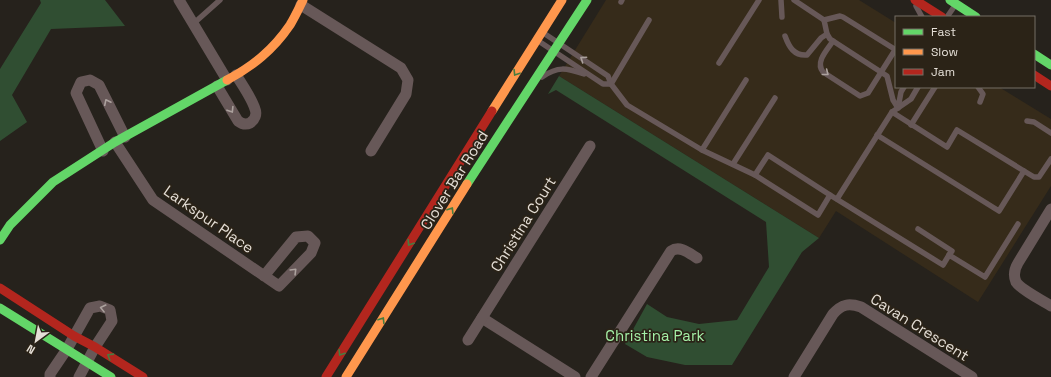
<svg xmlns="http://www.w3.org/2000/svg" width="1051" height="377" viewBox="0 0 1051 377" font-family="'Space Grotesk',sans-serif">
  <style>
    .built { fill: #362b1a }
    .green { fill: #304e32 }
    .lines { fill: none; stroke-linecap: round; stroke-linejoin: round }
    .lane { stroke: #675858; stroke-width: 5.5 }
    .street { stroke: #675858; stroke-width: 11 }
    .fast { stroke: #63d668; stroke-width: 9 }
    .slow { stroke: #ff974d; stroke-width: 9 }
    .jam { stroke: #b3261e; stroke-width: 9 }
    .oneway { stroke: #aca29e }
    .oneway2 { stroke: #477c40 }
    .labels { text-anchor: middle; dominant-baseline: central; stroke-width: 3.5; stroke-linejoin: round; paint-order: stroke }
    .street-label { font-size: 15px; fill: #e5dfd7; stroke: #2b2317 }
    .park-label { font-size: 15px; fill: #a4f0a7; stroke: #2b2317 }
  </style>
  <rect width="100%" height="100%" fill="#26221c"/>
  <path class="built" d="M606 0H859L896 23V87H999L1051 119V186L978 302 836 211 819 238 559 76Z"/>
  <g class="green">
    <path d="M40 0H105L125 26 51 29 12 95 27 122 0 141V69L41 3Z"/>
    <path d="M559 76 819 238 802 252 732 365H685L647 357 625 344 647 304 667 317 699 324 737 320 769 267 766 222 556 90 548 94Z"/>
  </g>
  <g class="lines">
    <g class="lane">
      <path d="M781 0 782 17"/>
      <path d="M794 0 824 20"/>
      <path d="M621 2 622 0"/>
      <path d="M916 6 922 17"/>
      <path d="M947 17 956 4"/>
      <path d="M193 24 220 0"/>
      <path d="M542 32 608 76 611 84 627 105 702 150 746 80"/>
      <path d="M785 36C789 47 794 56 807 55L821 38 827 34"/>
      <path d="M537 40 603 84H611"/>
      <path d="M833 41C827 50 815 62 823 72L860 96 868 93 895 50"/>
      <path d="M896 50 843 17 840 16 824 20 827 34 830 39 887 76 893 100 898 108"/>
      <path d="M719 63 759 0"/>
      <path d="M542 77C558 66 566 68 584 74"/>
      <path d="M611 84 649 20"/>
      <path d="M978 87 983 94 980 102"/>
      <path d="M898 108 901 92 904 87"/>
      <path d="M1027 121 1034 122 1051 133"/>
      <path d="M911 125 935 87"/>
      <path d="M877 135 999 211 1024 171 957 130 947 147 892 112"/>
      <path d="M702 150 755 175 818 215 830 195 943 265 949 255 985 277 1018 224"/>
      <path d="M733 164 775 98"/>
      <path d="M1024 171 1034 177H1039L1051 159"/>
      <path d="M755 175 768 155 830 195"/>
      <path d="M837 199 892 112 911 99 918 87"/>
      <path d="M918 229 952 251 949 255"/>
    </g>
    <g class="street">
      <path d="M179 0 227 80"/>
      <path d="M301 5 401 68 408 80 406 94 371 151"/>
      <path d="M217 86 238 121C242 124 246 125 250 123 255 120 257 114 255 109 252 99 242 84 236 75"/>
      <path d="M115 142 153 200 279 286 311 253 315 243 308 236 296 237 264 276"/>
      <path d="M103 151 76 93 81 82 90 80 99 85 125 137"/>
      <path d="M1051 209 1018 263C1015 268 1013 275 1016 282 1021 290 1042 300 1051 306"/>
      <path d="M482 318 575 377"/>
      <path d="M468 340 590 146"/>
      <path d="M50 377V374L67 349 90 308 100 306 110 310 112 321 95 347 79 377"/>
      <path d="M591 377 671 251C680 245 689 253 697 258"/>
      <path d="M794 377 833 314C842 304 849 303 861 307L972 377"/>
    </g>
    <g class="fast">
      <path d="M950 0 976 17"/>
      <path d="M1034 54 1051 65"/>
      <path d="M467 184 587 0"/>
      <path d="M0 240 10 225 53 182 115 142 227 80"/>
      <path d="M0 308 111 377"/>
    </g>
    <g class="slow">
      <path d="M227 80C253 66 273 50 290 25 295 17 299 8 303 0"/>
      <path d="M492 111 562 0"/>
      <path d="M346 377 467 184"/>
    </g>
    <g class="jam">
      <path d="M915 0 942 17"/>
      <path d="M1034 75 1051 86"/>
      <path d="M0 288 74 336 95 347 143 377"/>
      <path d="M326 377 492 111"/>
    </g>
  </g>
  <defs><path id="oneway-chevron" d="M-2-3.5L2.5 0L-2 3.5" fill="none" stroke-width="1.6" stroke-linecap="round" stroke-linejoin="round"/></defs>
  <g class="oneway">
    <use href="#oneway-chevron" transform="translate(583 59) rotate(-146)"/>
    <use href="#oneway-chevron" transform="translate(826 73) rotate(38)"/>
    <use href="#oneway-chevron" transform="translate(107 102) rotate(-116)"/>
    <use href="#oneway-chevron" transform="translate(231 110) rotate(58)"/>
    <use href="#oneway-chevron" transform="translate(294 271) rotate(-45)"/>
    <use href="#oneway-chevron" transform="translate(103 308) rotate(-166)"/>
  </g>
  <g class="oneway2">
    <use href="#oneway-chevron" transform="translate(516 73) rotate(122)"/>
    <use href="#oneway-chevron" transform="translate(451 210) rotate(-58)"/>
    <use href="#oneway-chevron" transform="translate(410 243) rotate(122)"/>
    <use href="#oneway-chevron" transform="translate(382 320) rotate(-58)"/>
    <use href="#oneway-chevron" transform="translate(341 353) rotate(122)"/>
    <use href="#oneway-chevron" transform="translate(110 356) rotate(-148)"/>
  </g>
  <g class="labels">
    <g class="street-label">
      <text transform="translate(454 180) rotate(-58)">Clover Bar Road</text>
      <text transform="translate(209 219) rotate(35)">Larkspur Place</text>
      <text transform="translate(523 224) rotate(-58)">Christina Court</text>
      <text transform="translate(920 327) rotate(32)">Cavan Crescent</text>
    </g>
    <g class="park-label">
      <text x="655" y="335">Christina Park</text>
    </g>
  </g>
  <rect x="895" y="16" width="140" height="72" fill="#2b2317" stroke="#756e64"/>
  <rect x="903" y="29" width="20" height="6" fill="#63d668" stroke="#756e64"/>
  <text x="931" y="36" font-size="12" fill="#e5dfd7">Fast</text>
  <rect x="903" y="49" width="20" height="6" fill="#ff974d" stroke="#756e64"/>
  <text x="931" y="56" font-size="12" fill="#e5dfd7">Slow</text>
  <rect x="903" y="69" width="20" height="6" fill="#b3261e" stroke="#756e64"/>
  <text x="931" y="76" font-size="12" fill="#e5dfd7">Jam</text>
  <g transform="translate(36 341) rotate(212)" stroke="#2b2317" stroke-width="3" paint-order="stroke">
  <path d="M0-3L7 15L0 10L-7 15Z" fill="#e5dfd7"/>
  <text y="-6" font-size="11" font-weight="bold" text-anchor="middle" fill="#e5dfd7">N</text>
  </g>
</svg>
